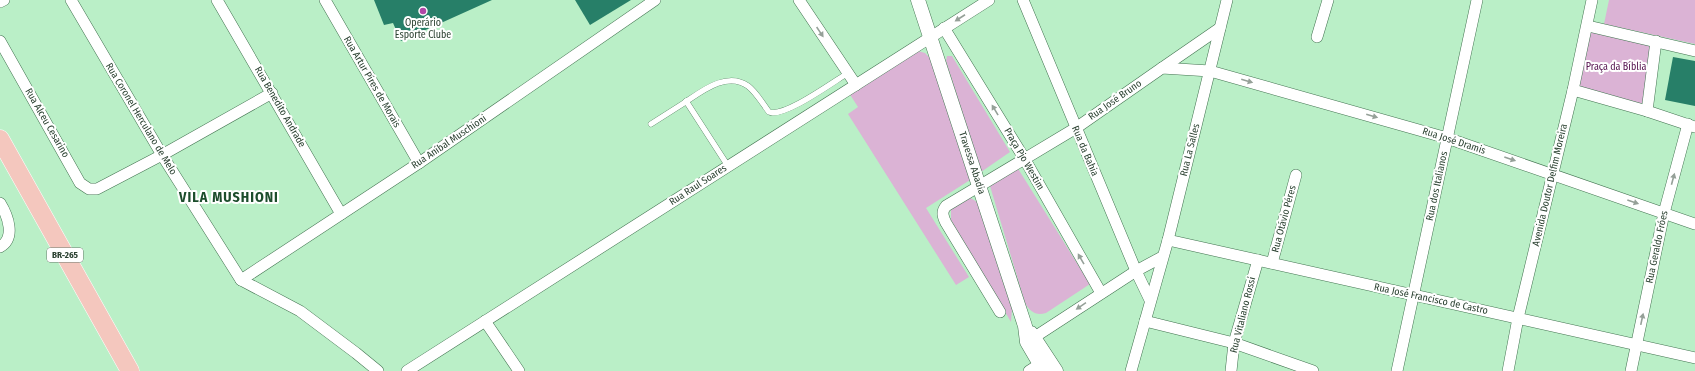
<svg xmlns="http://www.w3.org/2000/svg" width="1695" height="371" viewBox="0 0 1695 371" font-family="'Fira Sans Condensed',sans-serif">
  <style>
    .green { fill: #dbb3d5 }
    .building { fill: #277f68 }
    .lines { fill: none; stroke-linecap: round; stroke-linejoin: round }
    .service-casing { stroke: #427350; stroke-width: 6 }
    .minor-casing { stroke: #427350; stroke-width: 12 }
    .tertiary-casing { stroke: #427350; stroke-width: 15 }
    .trunk-casing { stroke: #fff; stroke-width: 19 }
    .service { stroke: #fff; stroke-width: 5.5 }
    .minor { stroke: #fff; stroke-width: 11 }
    .tertiary { stroke: #fff; stroke-width: 14 }
    .trunk { stroke: #f4c7be; stroke-width: 18 }
    .oneway { fill: #95a098 }
    .poi-dot { fill: #b146a6; stroke: #fff; stroke-width: 1.5 }
    .labels { text-anchor: middle; dominant-baseline: central; stroke-width: 4; stroke-linejoin: round; paint-order: stroke }
    .shield { fill: #fff; stroke: #6b7a6f; stroke-width: 1 }
    .shield-label { font-size: 9px; font-weight: bold; fill: #2b4131 }
    .poi-label { font-size: 10px; fill: #2b4131; stroke: #fff }
    .park-label { font-size: 10px; fill: #53114d; stroke: #fff }
    .street-label { font-size: 10px; fill: #2b4131; stroke: #fff }
    .district-label { font-size: 14px; font-weight: bold; letter-spacing: 1px; fill: #1c4d2c; stroke: #fff }
  </style>
  <rect width="100%" height="100%" fill="#baefc7"/>
  <g class="green">
    <path d="M1609 0H1695V44L1604 24Z"/>
    <path d="M1588 26 1656 41 1647 111 1573 90Z"/>
    <path d="M918 51 925 53 930 58 970 180 926 208 969 277 956 285 848 114 858 107 849 93Z"/>
    <path d="M947 56H952L1010 152 981 172 946 61Z"/>
    <path d="M1017 167 1090 284 1046 313C1036 316 1030 312 1025 303L990 186Z"/>
    <path d="M969 197 977 202 1012 309 1011 322 951 220V209Z"/>
  </g>
  <g class="building">
    <path d="M374 0H492L401 41 393 23 384 25Z"/>
    <path d="M575 0H631L590 25Z"/>
    <path d="M1673 57 1695 61V106L1665 100Z"/>
  </g>
  <g class="lines">
    <defs>
      <g id="service">
        <path d="M686 101 728 166"/>
        <path d="M651 124C662 117 673 110 684 103 702 91 727 71 748 86 756 92 763 104 769 112 784 118 833 82 848 73"/>
      </g>
      <g id="minor">
        <path d="M71 0 162 155 241 280 300 311 356 353 378 371"/>
        <path d="M217 0 341 214"/>
        <path d="M325 0 419 163"/>
        <path d="M799 0 856 85"/>
        <path d="M1023 0 1136 271 1150 300"/>
        <path d="M0 2 4 0"/>
        <path d="M1588 26 1695 51"/>
        <path d="M944 28 1024 158 1101 293"/>
        <path d="M1317 37 1328 0"/>
        <path d="M0 41 80 183 89 189H97L162 155 272 93"/>
        <path d="M1162 68 1220 28"/>
        <path d="M1573 90 1647 111 1695 127"/>
        <path d="M1647 111 1656 41"/>
        <path d="M0 203C8 216 16 238 0 247"/>
        <path d="M1168 240 1695 358"/>
        <path d="M1272 263 1296 175"/>
        <path d="M241 280 419 163 655 0"/>
        <path d="M1000 312 946 223C943 217 941 212 946 206L1076 128 1162 68 1210 71 1447 138 1695 224"/>
        <path d="M485 321 519 371"/>
        <path d="M1145 321 1234 343 1313 371"/>
        <path d="M1027 342 1136 271 1162 257"/>
        <path d="M407 371 989 0"/>
        <path d="M1029 371 1046 360"/>
        <path d="M1131 371 1168 240 1227 0"/>
        <path d="M1231 371 1234 343 1258 260"/>
        <path d="M1397 371 1477 0"/>
        <path d="M1508 371 1518 318 1573 90 1592 0"/>
        <path d="M1631 371 1664 213 1688 124"/>
      </g>
      <g id="tertiary">
        <path d="M918 0 1025 326 1027 342 1044 371"/>
        <path d="M1031 333 1056 371"/>
      </g>
      <path id="trunk" d="M0 139 130 371"/>
    </defs>
    <use href="#service" class="service-casing"/>
    <use href="#minor" class="minor-casing"/>
    <use href="#tertiary" class="tertiary-casing"/>
    <use href="#trunk" class="trunk-casing"/>
    <use href="#service" class="service"/>
    <use href="#minor" class="minor"/>
    <use href="#tertiary" class="tertiary"/>
    <use href="#trunk" class="trunk"/>
  </g>
  <defs><path id="oneway-solid" d="M-6-.8H1V-3.2L6.5 0L1 3.2V.8H-6Z"/></defs>
  <g class="oneway">
    <use href="#oneway-solid" transform="translate(960 18) rotate(147)"/>
    <use href="#oneway-solid" transform="translate(820 32) rotate(56)"/>
    <use href="#oneway-solid" transform="translate(1247 81) rotate(16)"/>
    <use href="#oneway-solid" transform="translate(995 110) rotate(-121)"/>
    <use href="#oneway-solid" transform="translate(1372 116) rotate(16)"/>
    <use href="#oneway-solid" transform="translate(1510 159) rotate(19)"/>
    <use href="#oneway-solid" transform="translate(1673 179) rotate(-75)"/>
    <use href="#oneway-solid" transform="translate(1633 202) rotate(19)"/>
    <use href="#oneway-solid" transform="translate(1081 259) rotate(-120)"/>
    <use href="#oneway-solid" transform="translate(1081 306) rotate(146)"/>
    <use href="#oneway-solid" transform="translate(1642 319) rotate(-78)"/>
  </g>
  <circle class="poi-dot" cx="423" cy="11" r="4"/>
  <g class="labels">
    <rect class="shield" x="47" y="248" width="36" height="14" rx="3"/>
    <g class="shield-label">
      <text x="65" y="255">BR-265</text>
    </g>
    <g class="poi-label">
      <text x="423" y="23">Operário<tspan x="423" dy="12">Esporte Clube</tspan></text>
    </g>
    <g class="park-label">
      <text x="1616" y="67">Praça da Bíblia</text>
    </g>
    <g class="street-label">
      <text transform="translate(372 82) rotate(60)">Rua Artur Píres de Morais</text>
      <text transform="translate(1115 100) rotate(-35)">Rua José Bruno</text>
      <text transform="translate(280 107) rotate(60)">Rua Benedito Andrade</text>
      <text transform="translate(141 119) rotate(59)">Rua Coronel Herculano de Melo</text>
      <text transform="translate(47 123) rotate(60)">Rua Alceu Cesarino</text>
      <text transform="translate(1454 141) rotate(18)">Rua José Dramis</text>
      <text transform="translate(449 142) rotate(-34)">Rua Aníbal Muschioni</text>
      <text transform="translate(1190 150) rotate(-76)">Rua La Salles</text>
      <text transform="translate(1085 151) rotate(67)">Rua da Bahia</text>
      <text transform="translate(1024 159) rotate(60)">Praça Pjo Westim</text>
      <text transform="translate(972 163) rotate(72)">Travessa Abadia</text>
      <text transform="translate(698 185) rotate(-33)">Rua Raul Soares</text>
      <text transform="translate(1550 185) rotate(-77)">Avenida Doutor Delfim Moreira</text>
      <text transform="translate(1437 186) rotate(-78)">Rua dos Italianos</text>
      <text transform="translate(1284 219) rotate(-75)">Rua Otávio Péres</text>
      <text transform="translate(1657 247) rotate(-78)">Rua Geraldo Fróes</text>
      <text transform="translate(1431 299) rotate(12)">Rua José Francisco de Castro</text>
      <text transform="translate(1243 315) rotate(-76)">Rua Vitaliano Rossi</text>
    </g>
    <g class="district-label">
      <text x="229" y="197">VILA MUSHIONI</text>
    </g>
  </g>
</svg>
